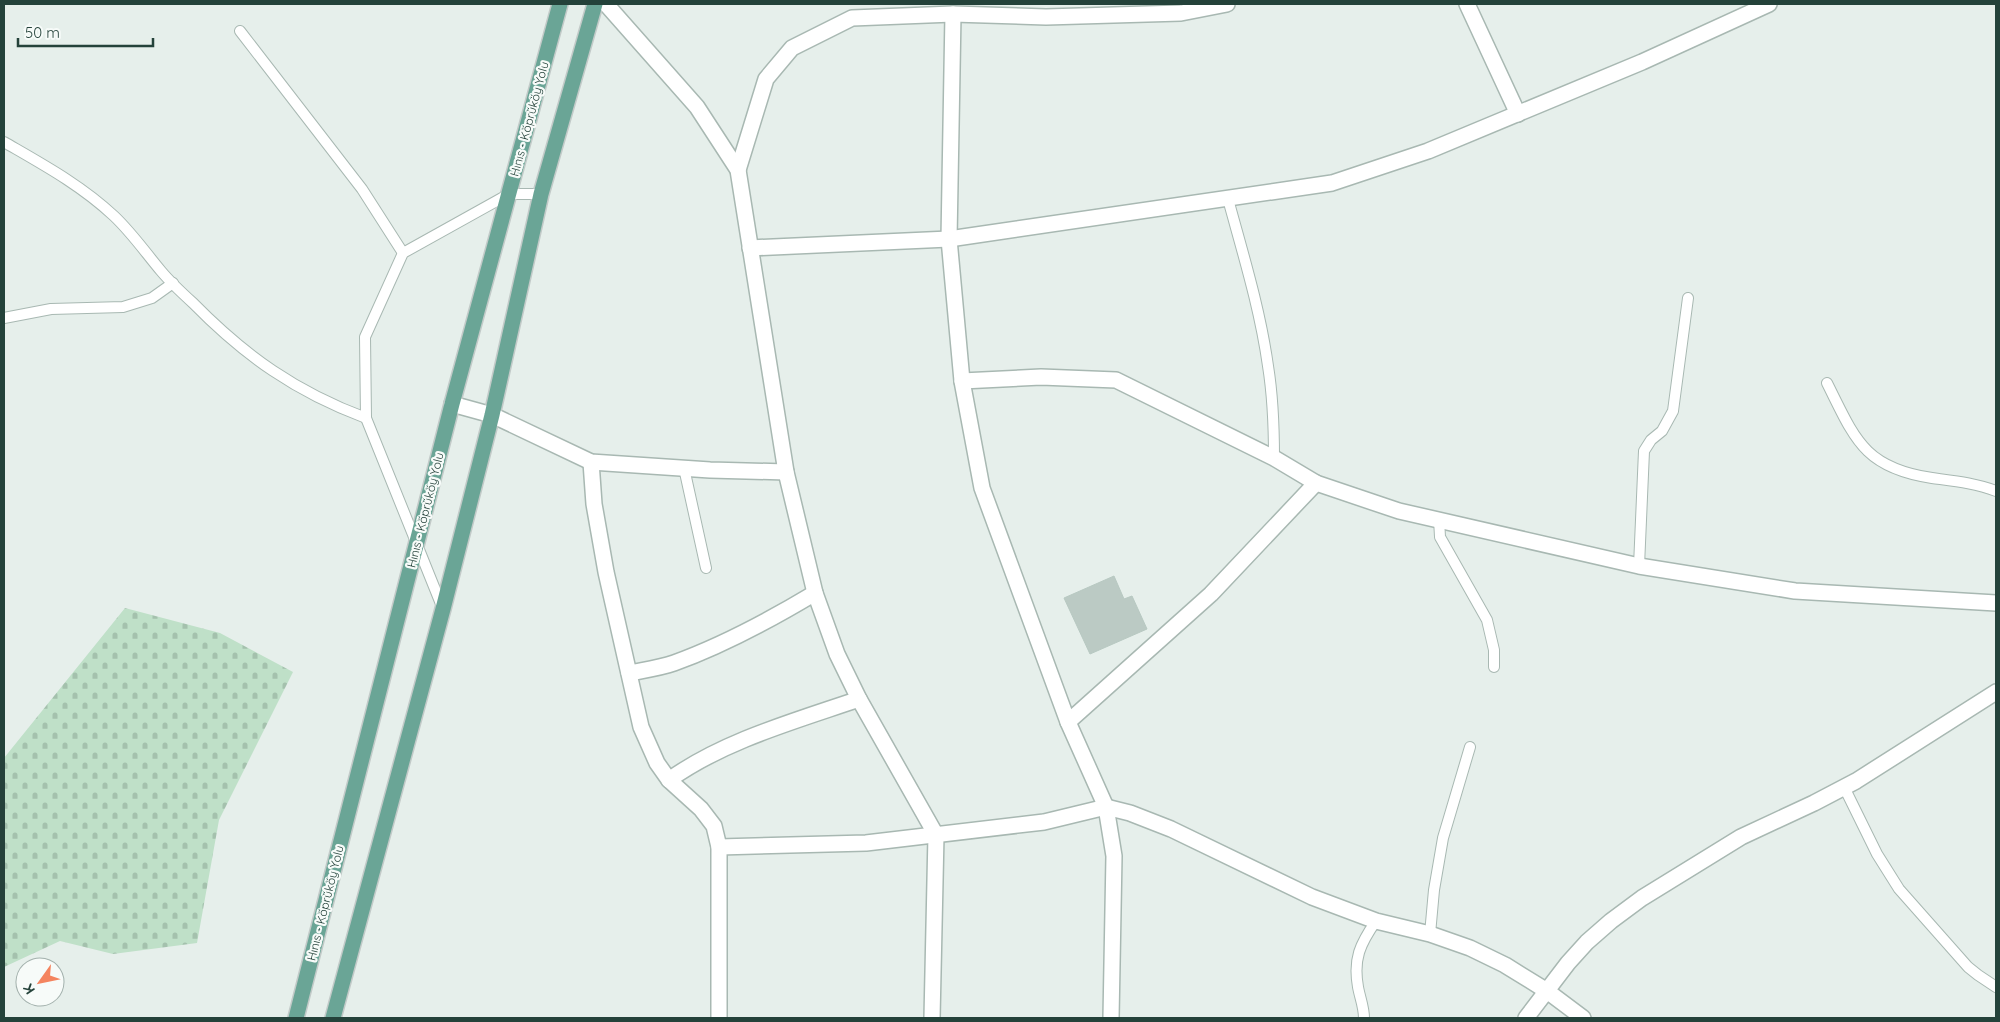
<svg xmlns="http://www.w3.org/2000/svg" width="2000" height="1022" viewBox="0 0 2000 1022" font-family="Quicksand,sans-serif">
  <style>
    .cemetery { fill: url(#cemetery-stones) }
    .building { fill: #bbcac4; stroke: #b8c9c2 }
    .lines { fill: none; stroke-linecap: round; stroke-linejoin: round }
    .service-casing { stroke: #a8b8b2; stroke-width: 12 }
    .minor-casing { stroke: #a8b8b2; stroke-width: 18 }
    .primary-casing { stroke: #c2cac8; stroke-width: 18 }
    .service { stroke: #fff; stroke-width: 10 }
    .minor { stroke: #fff; stroke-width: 15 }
    .primary { stroke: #6aa596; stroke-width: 15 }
    .labels { text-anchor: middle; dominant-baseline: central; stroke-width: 4.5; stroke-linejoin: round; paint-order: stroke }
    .street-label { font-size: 12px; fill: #24423a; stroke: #f7fbf9 }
  </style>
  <defs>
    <pattern id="cemetery-stones" width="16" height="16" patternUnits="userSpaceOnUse" patternTransform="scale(1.25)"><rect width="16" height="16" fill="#bfe0c8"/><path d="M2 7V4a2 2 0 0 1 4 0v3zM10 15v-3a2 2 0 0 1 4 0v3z" fill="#a4c1ad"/></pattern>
  </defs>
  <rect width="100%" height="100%" fill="#e6efeb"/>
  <path class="cemetery" d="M125 608 220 633 293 672 219 820 197 943 113 954 60 941 4 967V758Z"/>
  <path class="building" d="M1114 576 1124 599 1132 596 1147 629 1090 654 1064 598Z"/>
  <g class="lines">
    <defs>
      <g id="service">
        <path d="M240 31 362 189 403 253"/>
        <path d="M4 142C42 164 81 185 114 216 132 233 145 252 161 271 171 283 182 293 193 303 245 356 296 392 366 418"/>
        <path d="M1228 199C1243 254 1260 309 1268 366 1273 397 1274 427 1274 458"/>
        <path d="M4 318 51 309 123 307 152 298 173 283"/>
        <path d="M1827 383C1855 439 1864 468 1932 478 1954 481 1975 483 1996 491"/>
        <path d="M684 468 706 568"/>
        <path d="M1439 519 1440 537 1487 620 1494 650V667"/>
        <path d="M1639 566 1644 451 1651 440 1662 431 1673 411 1688 298"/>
        <path d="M443 609 366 418 365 337 403 253 509 194H541"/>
        <path d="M1844 787 1877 854 1899 889 1968 967 1978 975 1996 987"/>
        <path d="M1430 934 1434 890 1443 838 1470 747"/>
        <path d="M1364 1018C1364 1007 1360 998 1358 987 1353 959 1360 944 1376 921"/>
      </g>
      <g id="minor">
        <path d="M606 4 697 107 738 170 786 472 815 593 837 654 859 699 936 835 932 1018"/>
        <path d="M1467 4 1518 114"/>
        <path d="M953 14 949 239 962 381 982 488 1068 722 1106 807 1114 856 1111 1018"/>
        <path d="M738 170 766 79 792 48 852 18 953 14 1046 17 1181 13 1227 4"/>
        <path d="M750 248 949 239 1332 183 1428 151 1642 62 1769 4"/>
        <path d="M962 381 1041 377 1116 380 1274 458 1316 483 1399 511 1639 566 1795 591 1996 603"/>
        <path d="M452 404 492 415 591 462 710 470 786 472"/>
        <path d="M591 462 594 504 606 572 641 727 657 763 669 780 701 809 714 826 719 847V1018"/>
        <path d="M629 673C644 670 660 668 674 663 724 645 770 620 815 593"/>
        <path d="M1068 722 1211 594 1316 483"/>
        <path d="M669 780C723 741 795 721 859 699"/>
        <path d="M719 847 866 843 1044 822 1106 807 1130 813 1171 829 1312 897 1376 921 1430 934 1470 948 1505 965 1547 991 1583 1018"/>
        <path d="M1526 1018 1568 963 1587 942 1611 921 1642 898 1741 837 1814 803 1856 781 1996 692"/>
      </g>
      <g id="primary">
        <path d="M296 1018 452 404 560 4"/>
        <path d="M333 1018 443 609 492 415 541 194 595 4"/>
      </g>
    </defs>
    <use href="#service" class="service-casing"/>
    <use href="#minor" class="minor-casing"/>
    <use href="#primary" class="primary-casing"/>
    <use href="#service" class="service"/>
    <use href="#minor" class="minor"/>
    <use href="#primary" class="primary"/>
  </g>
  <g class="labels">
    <g class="street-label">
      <text transform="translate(529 119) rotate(-75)">Hınıs - Köprüköy Yolu</text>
      <text transform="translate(425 510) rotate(-76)">Hınıs - Köprüköy Yolu</text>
      <text transform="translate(325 903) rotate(-76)">Hınıs - Köprüköy Yolu</text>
    </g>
  </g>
  <rect width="2000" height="1022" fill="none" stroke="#24423a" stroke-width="10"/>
  <g transform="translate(40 982) rotate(237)"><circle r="24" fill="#f7fbf9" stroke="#a3b1ad"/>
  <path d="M0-4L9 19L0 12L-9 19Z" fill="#f4845f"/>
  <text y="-8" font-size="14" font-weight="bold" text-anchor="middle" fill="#24423a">K</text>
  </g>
  <path d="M18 38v8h135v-8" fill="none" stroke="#24423a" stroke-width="2.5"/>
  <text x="25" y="38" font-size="15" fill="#24423a" stroke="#f7fbf9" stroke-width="4" paint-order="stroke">50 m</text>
</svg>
